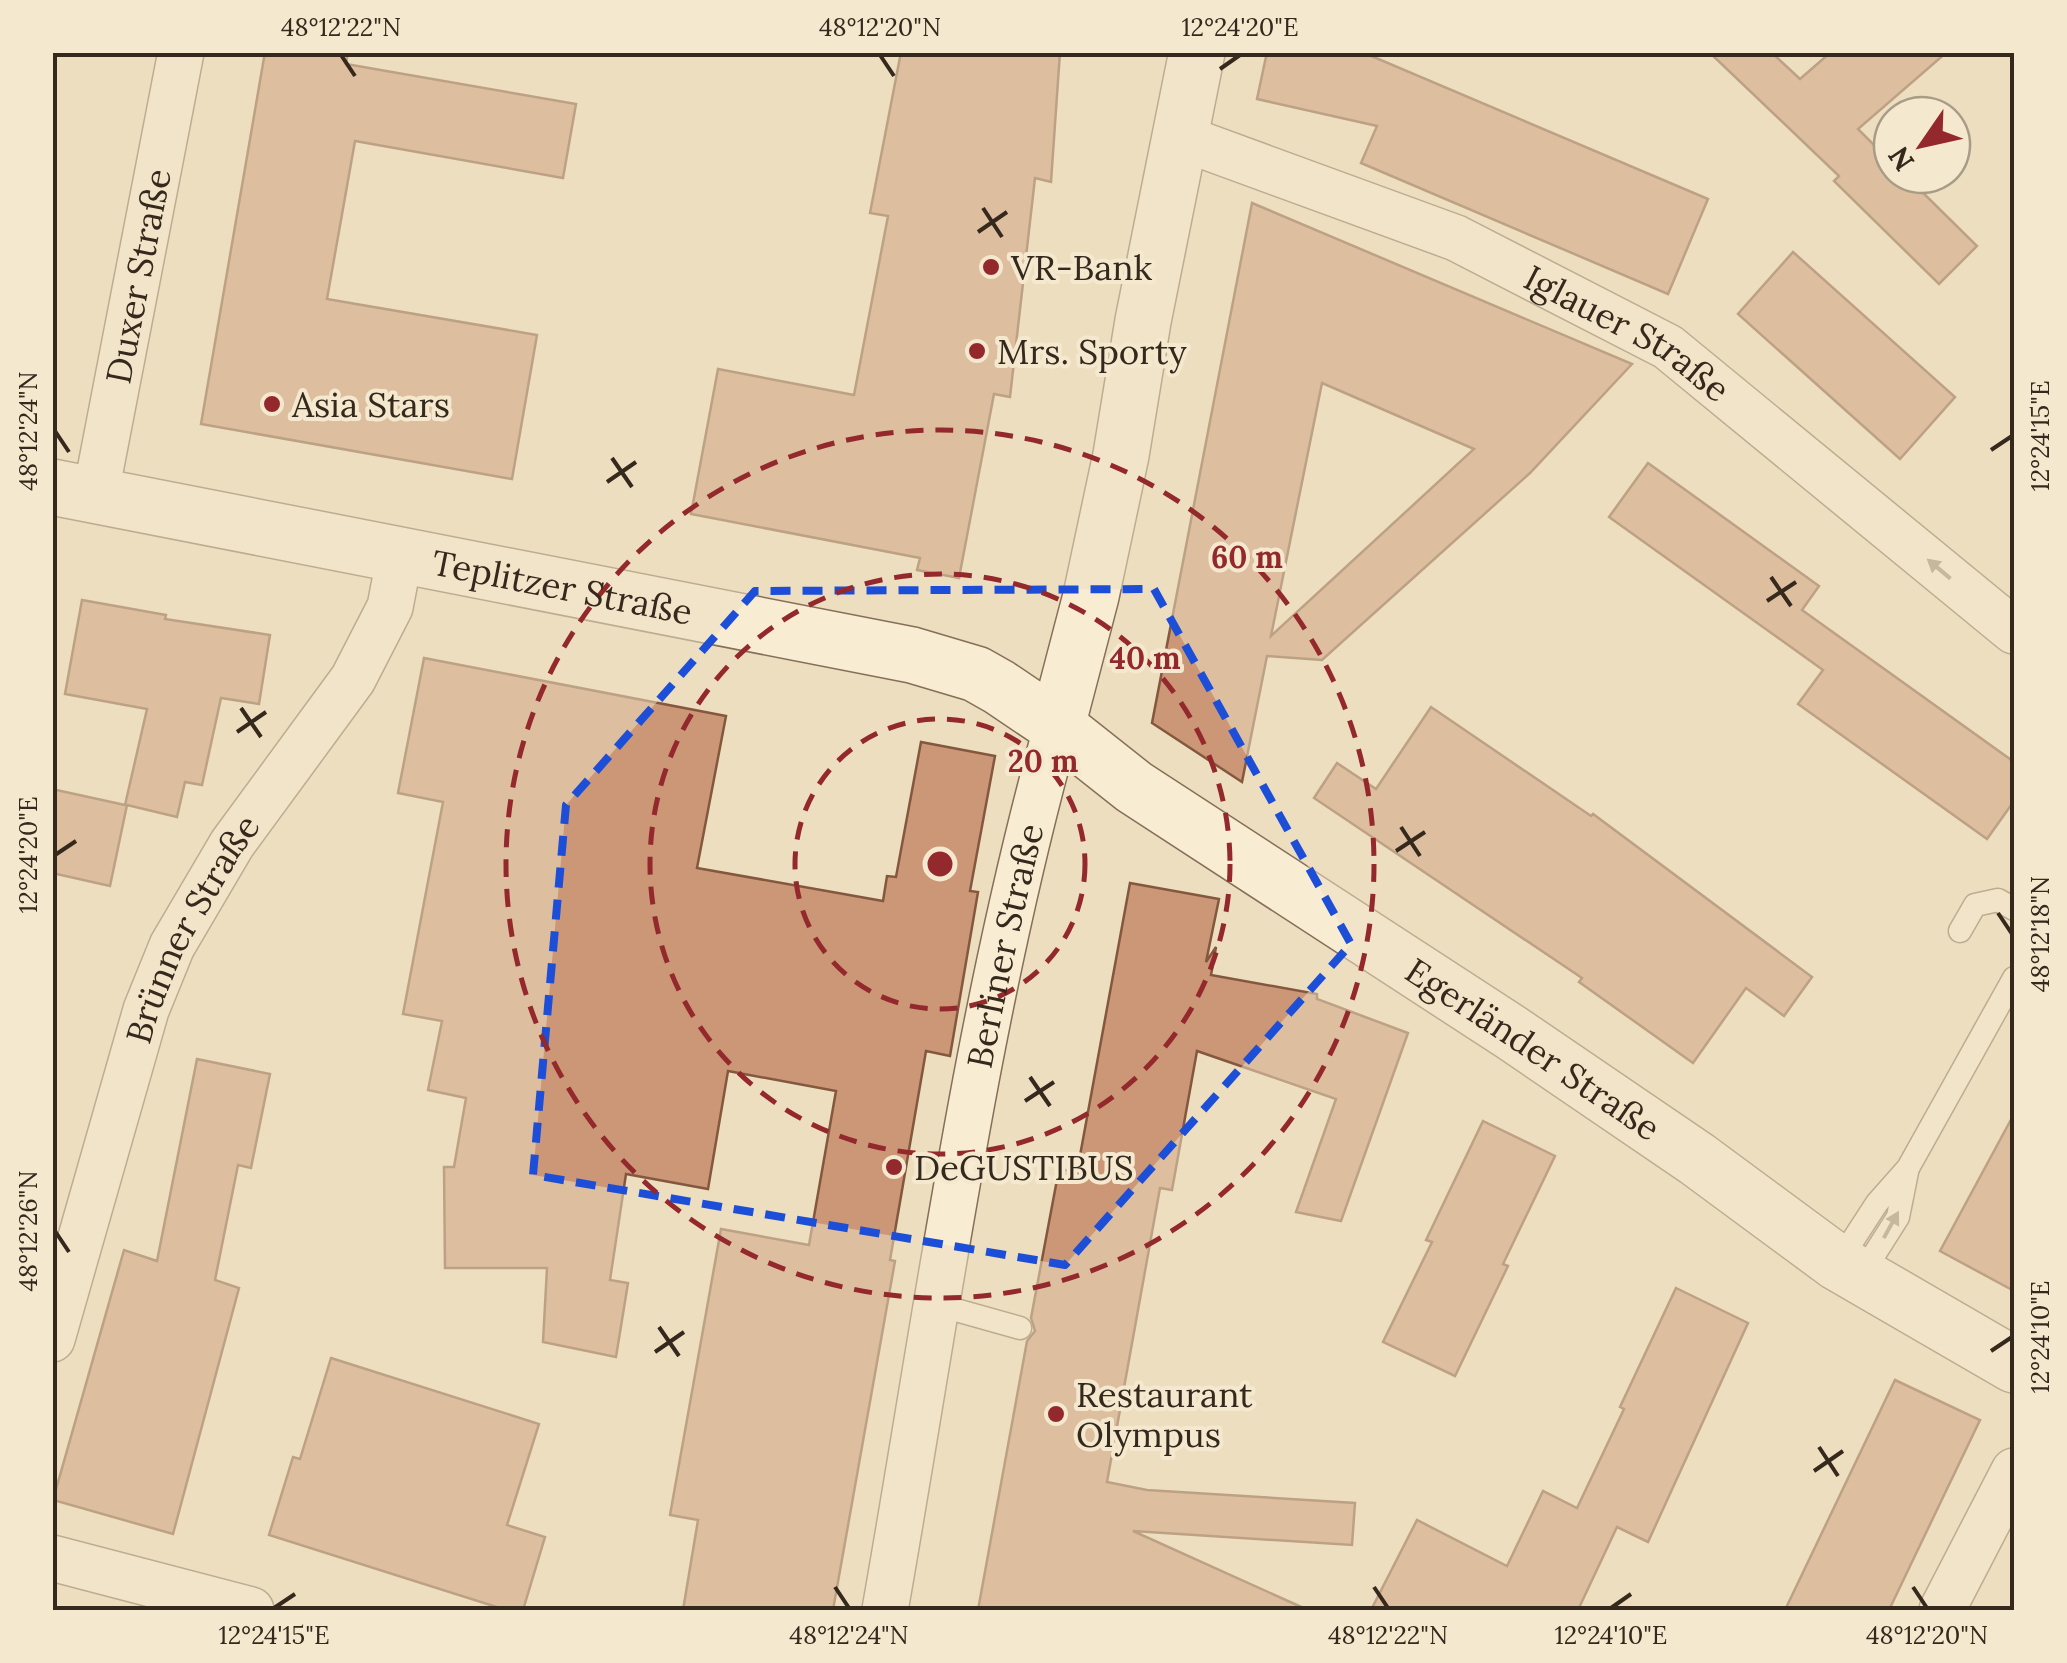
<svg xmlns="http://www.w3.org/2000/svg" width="2067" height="1663" viewBox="0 0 2067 1663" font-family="Lora,serif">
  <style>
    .building { fill: #cb9776; stroke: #84583e; stroke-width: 2.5; fill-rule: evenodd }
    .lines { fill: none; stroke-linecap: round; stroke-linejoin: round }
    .service-casing { stroke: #856f58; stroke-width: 25 }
    .minor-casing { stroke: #856f58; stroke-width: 48 }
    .tertiary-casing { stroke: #856f58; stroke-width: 58 }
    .service { stroke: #f8ecd2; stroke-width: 22 }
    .minor { stroke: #f8ecd2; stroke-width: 45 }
    .tertiary { stroke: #f8ecd2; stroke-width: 55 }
    .oneway { fill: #968a77 }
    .marked { fill: none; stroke: #1d4ed8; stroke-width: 8; stroke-dasharray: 20 12; stroke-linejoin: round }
    .ticks { fill: none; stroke: #35281c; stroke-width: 4 }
    .ring { fill: none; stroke: #93292d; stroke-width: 5; stroke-dasharray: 18 12 }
    .poi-dot { fill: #93292d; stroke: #f4e9cf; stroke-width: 4 }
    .labels { text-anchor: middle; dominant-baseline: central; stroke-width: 8; stroke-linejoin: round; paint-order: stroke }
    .poi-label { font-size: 35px; fill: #35281c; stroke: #f4e9cf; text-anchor: start }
    .street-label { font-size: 35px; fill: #35281c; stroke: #f4e9cf }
    .centre { fill: #93292d; stroke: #f4e9cf; stroke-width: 5 }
    .ring-label { font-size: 30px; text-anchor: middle; font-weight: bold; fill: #93292d; stroke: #f4e9cf; stroke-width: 8; stroke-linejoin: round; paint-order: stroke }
    .neatline { fill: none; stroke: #35281c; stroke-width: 4 }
    .ticks-label { font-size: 25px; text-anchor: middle; fill: #35281c }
  </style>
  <rect width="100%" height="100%" fill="#eddec0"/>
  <g class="building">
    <path d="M265 52H348L346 64 576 104 563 178 355 141 327 299 537 335 512 479 201 424Z"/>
    <path d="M901 52H1060L1051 182 1035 178 1010 397 994 394 959 578 917 570 920 558 691 514 718 369 854 395 888 216 870 213Z"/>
    <path d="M1267 52H1362L1708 199 1668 294 1361 163 1377 126 1257 99Z"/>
    <path d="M1709 52H1771L1800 79 1831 52H1947L1858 129 1892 163V175H1905L1977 246 1939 284 1834 181 1839 176Z"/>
    <path d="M1252 203 1632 364 1530 473 1322 660 1267 656 1242 782 1152 723ZM1322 383 1474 449 1271 636Z"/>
    <path d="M1793 252 1955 397 1900 459 1738 314Z"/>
    <path d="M1648 463 1819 586 1802 610 2014 762V801L1987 839 1798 704 1823 670 1609 517Z"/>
    <path d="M82 600 166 615 165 619 270 635 259 704 221 698 202 785 185 782 177 817 127 805 110 886 52 873V789L125 805 147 709 65 694Z"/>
    <path d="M424 658 726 716 697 868 883 901 887 876 896 877 921 742 995 756 970 891 978 892 950 1056 926 1051 890 1260 895 1261 833 1610H683L698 1520 670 1515 721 1229 809 1245 836 1091 728 1071 708 1189 626 1174 610 1280 628 1283 616 1357 543 1342 547 1268H445L444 1167H454L466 1098 428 1090 442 1021 403 1014 443 802 398 793Z"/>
    <path d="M1431 707 1591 816 1593 814 1812 977 1784 1016 1746 988 1693 1063 1579 982 1582 978 1314 798 1337 763 1376 789Z"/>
    <path d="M1130 883 1219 899 1206 962 1216 947 1211 975 1317 994V999L1408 1033 1341 1221 1296 1212 1336 1099 1197 1051 1172 1190 1160 1188 1107 1482 1147 1490 1355 1503 1352 1545 1133 1531 1308 1610H978L1027 1341 1035 1331 1031 1318 1059 1169 1077 1172Z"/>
    <path d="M197 1059 270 1074 251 1168 238 1165 215 1280 239 1288 173 1534 53 1500 124 1250 157 1261Z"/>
    <path d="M2014 1114V1291L1940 1251Z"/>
    <path d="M1483 1121 1555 1156 1503 1264 1508 1266 1455 1376 1383 1342 1432 1242 1426 1240Z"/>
    <path d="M1676 1288 1748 1323 1648 1542 1617 1527 1578 1610H1371L1417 1520 1507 1566 1543 1491 1577 1508 1624 1409 1620 1407Z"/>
    <path d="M331 1358 539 1424 507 1525 545 1537 523 1610H506L269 1535 293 1457 300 1459Z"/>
    <path d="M1895 1380 1980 1420 1889 1610H1785Z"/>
  </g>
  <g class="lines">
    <defs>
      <g id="service">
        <path d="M1960 931 1975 905 1998 900 2014 909"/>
        <path d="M1838 1263 1877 1203 1908 1168 2014 978"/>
        <path d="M1860 1277 1898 1217 1907 1172"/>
        <path d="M938 1305 1020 1328"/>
      </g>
      <g id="minor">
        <path id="s1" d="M1180 137 1456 238 1668 347 2014 631"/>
        <path id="s2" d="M95 497 181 52"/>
        <path id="s3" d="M52 1339 146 1010 172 946 232 844 353 679 390 607 400 555"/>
        <path d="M52 1558 251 1610"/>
        <path id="s4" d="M885 1610C937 1315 976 1016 1057 726"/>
        <path d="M1942 1610 2014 1471"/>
      </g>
      <g id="tertiary">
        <path id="s5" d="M52 487 912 655 976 674 999 687 1057 726 1134 787 1512 1033 1697 1159 1838 1263 2014 1365"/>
        <path d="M1057 726 1091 596 1121 455 1143 321 1197 52"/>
      </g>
    </defs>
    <use href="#service" class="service-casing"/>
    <use href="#minor" class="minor-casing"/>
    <use href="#tertiary" class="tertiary-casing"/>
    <use href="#service" class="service"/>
    <use href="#minor" class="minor"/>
    <use href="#tertiary" class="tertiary"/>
  </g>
  <defs><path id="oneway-solid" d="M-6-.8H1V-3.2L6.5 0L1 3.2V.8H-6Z" transform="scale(2.5)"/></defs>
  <g class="oneway">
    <use href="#oneway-solid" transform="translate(1939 569) rotate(-140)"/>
    <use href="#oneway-solid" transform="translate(1891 1225) rotate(-61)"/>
  </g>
  <path d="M0 0H2067V1663H0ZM1154 589 1351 944 1065 1265 533 1175 566 805 755 591Z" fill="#eddec0" fill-opacity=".55" fill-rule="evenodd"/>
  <path class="marked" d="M1154 589 1351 944 1065 1265 533 1175 566 805 755 591Z"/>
  <path class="ticks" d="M341 55 355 76M880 55 894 76M1220 69 1240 55M983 208 1002 237M978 232 1007 212M55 431 69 452M1991 450 2012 436M612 458 632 487M607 482 636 462M1771 577 1791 606M1767 601 1796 582M241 708 261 737M237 732 266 712M1401 827 1420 856M1396 851 1425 832M55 855 76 841M1998 913 2012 934M1030 1077 1050 1106M1025 1101 1054 1082M55 1231 69 1252M659 1327 679 1356M1991 1351 2012 1337M655 1352 684 1332M1819 1447 1838 1476M1814 1471 1843 1451M835 1587 849 1608M1374 1587 1388 1608M1913 1587 1927 1608M274 1608 295 1594M1611 1608 1631 1594"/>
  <g class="ring">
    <circle cx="940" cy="864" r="145"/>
    <circle cx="940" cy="864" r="290"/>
    <circle cx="940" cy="864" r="434"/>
  </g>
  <g class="poi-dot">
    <circle cx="991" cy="267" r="10"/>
    <circle cx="977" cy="351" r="10"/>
    <circle cx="272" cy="404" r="10"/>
    <circle cx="894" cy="1167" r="10"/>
    <circle cx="1056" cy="1414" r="10"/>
  </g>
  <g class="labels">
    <g class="poi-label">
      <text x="1011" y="267">VR-Bank</text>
      <text x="997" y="351">Mrs. Sporty</text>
      <text x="292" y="404">Asia Stars</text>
      <text x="914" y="1167">DeGUSTIBUS</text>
      <text x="1076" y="1394">Restaurant<tspan x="1076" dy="40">Olympus</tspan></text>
    </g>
    <g class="street-label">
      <text stroke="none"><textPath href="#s2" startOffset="225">Duxer Straße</textPath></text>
      <text stroke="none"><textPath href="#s1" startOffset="490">Iglauer Straße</textPath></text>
      <text stroke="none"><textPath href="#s5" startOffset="520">Teplitzer Straße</textPath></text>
      <text stroke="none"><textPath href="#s3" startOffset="435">Brünner Straße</textPath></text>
      <text stroke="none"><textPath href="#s4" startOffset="675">Berliner Straße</textPath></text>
      <text stroke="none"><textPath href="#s5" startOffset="1615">Egerländer Straße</textPath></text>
    </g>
  </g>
  <circle cx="940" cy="864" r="15" class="centre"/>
  <g class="ring-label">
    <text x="1247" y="568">60 m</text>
    <text x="1145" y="669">40 m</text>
    <text x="1043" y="772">20 m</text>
  </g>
  <rect width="2067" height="1663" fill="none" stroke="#f4e9cf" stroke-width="110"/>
  <g transform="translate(1922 145) rotate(236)"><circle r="48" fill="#f4e9cf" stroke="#a89c87" stroke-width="2.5"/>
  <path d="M0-8L18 38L0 25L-18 38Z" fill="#93292d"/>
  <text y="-15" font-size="28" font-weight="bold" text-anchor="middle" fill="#35281c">N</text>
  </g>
  <rect x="55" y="55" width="1957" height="1553" class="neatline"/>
  <g class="ticks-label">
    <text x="341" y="36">48°12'22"N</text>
    <text x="880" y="36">48°12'20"N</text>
    <text x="1240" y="36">12°24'20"E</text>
    <text transform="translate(28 431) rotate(-90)" y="9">48°12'24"N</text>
    <text transform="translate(2040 436) rotate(-90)" y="9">12°24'15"E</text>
    <text transform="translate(28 855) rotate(-90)" y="9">12°24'20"E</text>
    <text transform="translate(2040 934) rotate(-90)" y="9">48°12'18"N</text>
    <text transform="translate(28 1231) rotate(-90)" y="9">48°12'26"N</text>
    <text transform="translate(2040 1337) rotate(-90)" y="9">12°24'10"E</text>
    <text x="274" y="1644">12°24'15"E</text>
    <text x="849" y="1644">48°12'24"N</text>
    <text x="1388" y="1644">48°12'22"N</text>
    <text x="1611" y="1644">12°24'10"E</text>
    <text x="1927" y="1644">48°12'20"N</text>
  </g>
</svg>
